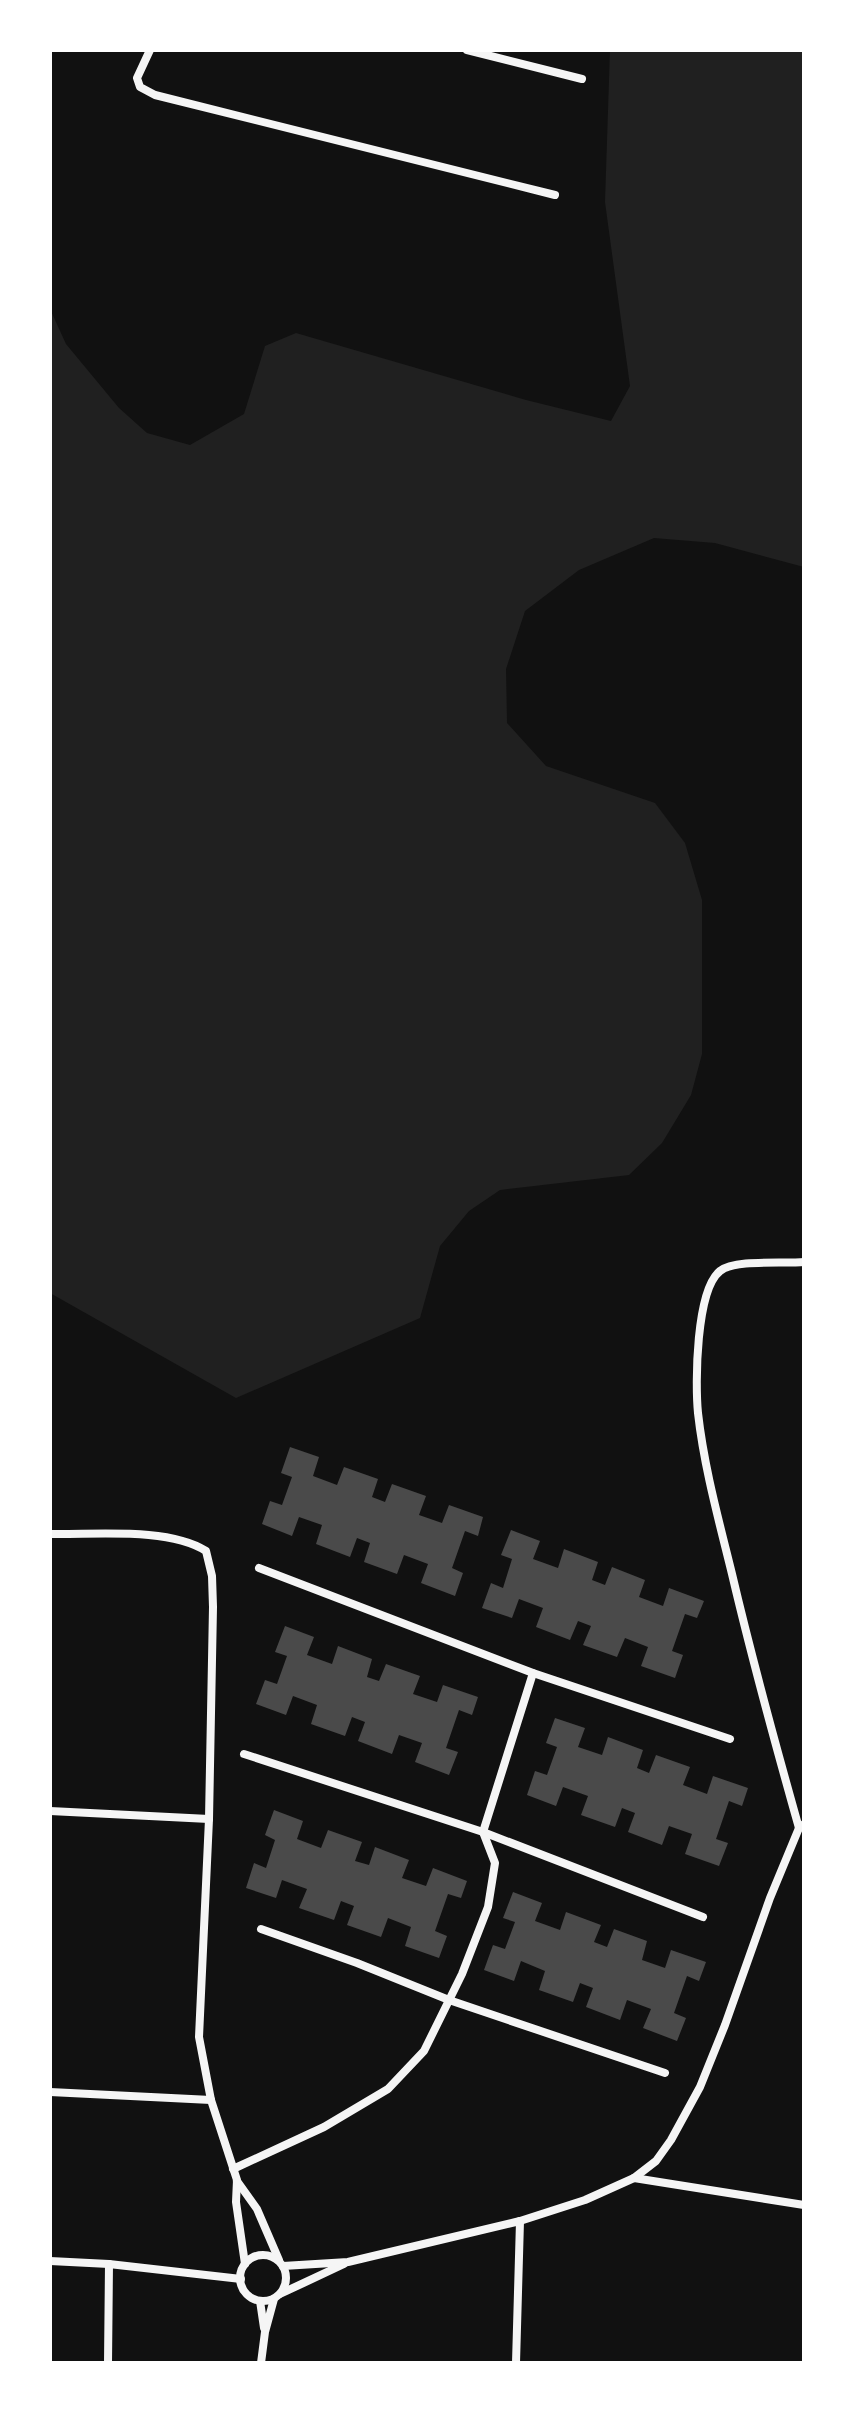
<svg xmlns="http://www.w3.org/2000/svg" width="854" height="2413" viewBox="0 0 854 2413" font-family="Jost,sans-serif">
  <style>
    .green { fill: #202020 }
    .building { fill: #4a4a4a }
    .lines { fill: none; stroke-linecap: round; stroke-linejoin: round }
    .minor { stroke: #f5f5f5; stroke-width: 8 }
  </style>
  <rect width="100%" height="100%" fill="#111"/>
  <path class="green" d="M610 50H804V567L715 543 654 538 579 570 525 611 506 669 507 723 546 766 655 803 685 843 702 900V1054L691 1095 662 1143 629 1175 500 1190 469 1211 440 1246 420 1318 236 1398 50 1293V309L66 344 119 408 147 433 190 445 244 414 265 346 296 333 526 400 611 421 630 386 605 202Z"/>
  <g class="building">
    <path d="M290 1447 319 1457 313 1476 337 1485 344 1467 378 1479 372 1497 385 1502 392 1484 426 1496 419 1515 442 1523 449 1505 483 1517 478 1536 465 1531 452 1568 463 1573 455 1596 421 1583 428 1564 404 1555 397 1574 364 1562 370 1543 357 1538 350 1557 316 1544 322 1525 299 1517 292 1536 262 1524 270 1501 282 1505 292 1477 281 1473Z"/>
    <path d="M511 1530 540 1541 533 1559 558 1568 564 1549 598 1562 592 1580 605 1585 612 1567 645 1580 639 1597 663 1606 669 1588 704 1601 697 1618 685 1614 672 1651 683 1655 675 1678 641 1666 648 1647 625 1638 617 1657 583 1645 591 1626 578 1621 570 1640 536 1627 543 1608 519 1599 512 1618 482 1608 491 1583 503 1588 512 1559 501 1555Z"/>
    <path d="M285 1626 314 1637 307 1655 332 1664 338 1646 372 1659 367 1677 379 1681 386 1664 420 1676 413 1694 437 1702 443 1685 478 1697 472 1715 459 1710 446 1748 458 1752 449 1775 415 1762 422 1743 399 1735 392 1754 358 1741 365 1722 352 1717 345 1736 311 1724 317 1705 293 1696 286 1715 256 1704 265 1680 277 1684 287 1656 275 1652Z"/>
    <path d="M555 1718 585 1728 578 1747 602 1755 608 1737 643 1750 637 1768 649 1773 656 1755 690 1767 683 1785 707 1794 713 1776 748 1788 742 1806 729 1801 716 1839 728 1843 719 1866 685 1854 692 1834 669 1826 662 1845 628 1832 635 1813 622 1808 615 1827 581 1815 588 1796 563 1787 556 1806 527 1795 535 1771 547 1775 557 1747 546 1743Z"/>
    <path d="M274 1810 303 1821 297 1839 321 1848 328 1830 362 1842 355 1861 369 1865 375 1847 409 1860 402 1878 426 1886 433 1868 467 1881 461 1898 448 1894 435 1931 447 1936 439 1958 405 1946 411 1927 388 1918 381 1937 347 1925 354 1906 341 1901 334 1920 299 1908 307 1889 282 1880 276 1898 246 1888 254 1863 266 1868 275 1840 265 1835Z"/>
    <path d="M513 1892 542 1903 535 1921 560 1930 566 1912 601 1925 594 1942 607 1947 614 1929 647 1941 642 1960 665 1968 671 1950 706 1962 699 1981 687 1976 674 2013 686 2018 677 2041 643 2028 651 2009 627 2000 620 2020 586 2007 593 1988 580 1983 573 2002 539 1990 545 1971 521 1961 514 1981 484 1970 493 1945 505 1949 515 1922 503 1918Z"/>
  </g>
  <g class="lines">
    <g class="minor">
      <path d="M150 50 137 78 140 87 155 95 555 195"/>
      <path d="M467 50 582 79"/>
      <path d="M50 1534C95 1535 168 1527 206 1551L212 1576 213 1607 209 1819 199 2037 211 2100 237 2180 236 2202 245 2264"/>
      <path d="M259 1568 533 1673 730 1739"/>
      <path d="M244 1754 483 1832 703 1917"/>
      <path d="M50 1811 209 1819"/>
      <path d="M799 1828C775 1743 752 1659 732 1574 719 1521 704 1467 698 1413 695 1383 696 1290 720 1271 735 1259 783 1264 804 1262"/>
      <path d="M261 1929 357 1963 449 2000 665 2073"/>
      <path d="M50 2092 211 2100"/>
      <path d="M233 2169 324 2127 388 2089 424 2051 462 1974 488 1907 495 1863 483 1832 533 1673"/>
      <path d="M634 2178 804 2205"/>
      <path d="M237 2181 257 2209 279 2260"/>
      <circle cx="263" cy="2278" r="23"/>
      <path d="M50 2261 109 2264 241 2279"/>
      <path d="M283 2266 348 2262 520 2221 585 2200 634 2178 656 2161 671 2140 700 2087 725 2025 770 1898 799 1828 804 1824"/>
      <path d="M280 2294 344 2264"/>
      <path d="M260 2301 264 2328"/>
      <path d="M108 2363 109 2264"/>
      <path d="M261 2363 265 2332 274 2299"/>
      <path d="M516 2363 520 2221"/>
    </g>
  </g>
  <rect width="854" height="2413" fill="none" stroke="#ffffff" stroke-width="104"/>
</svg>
